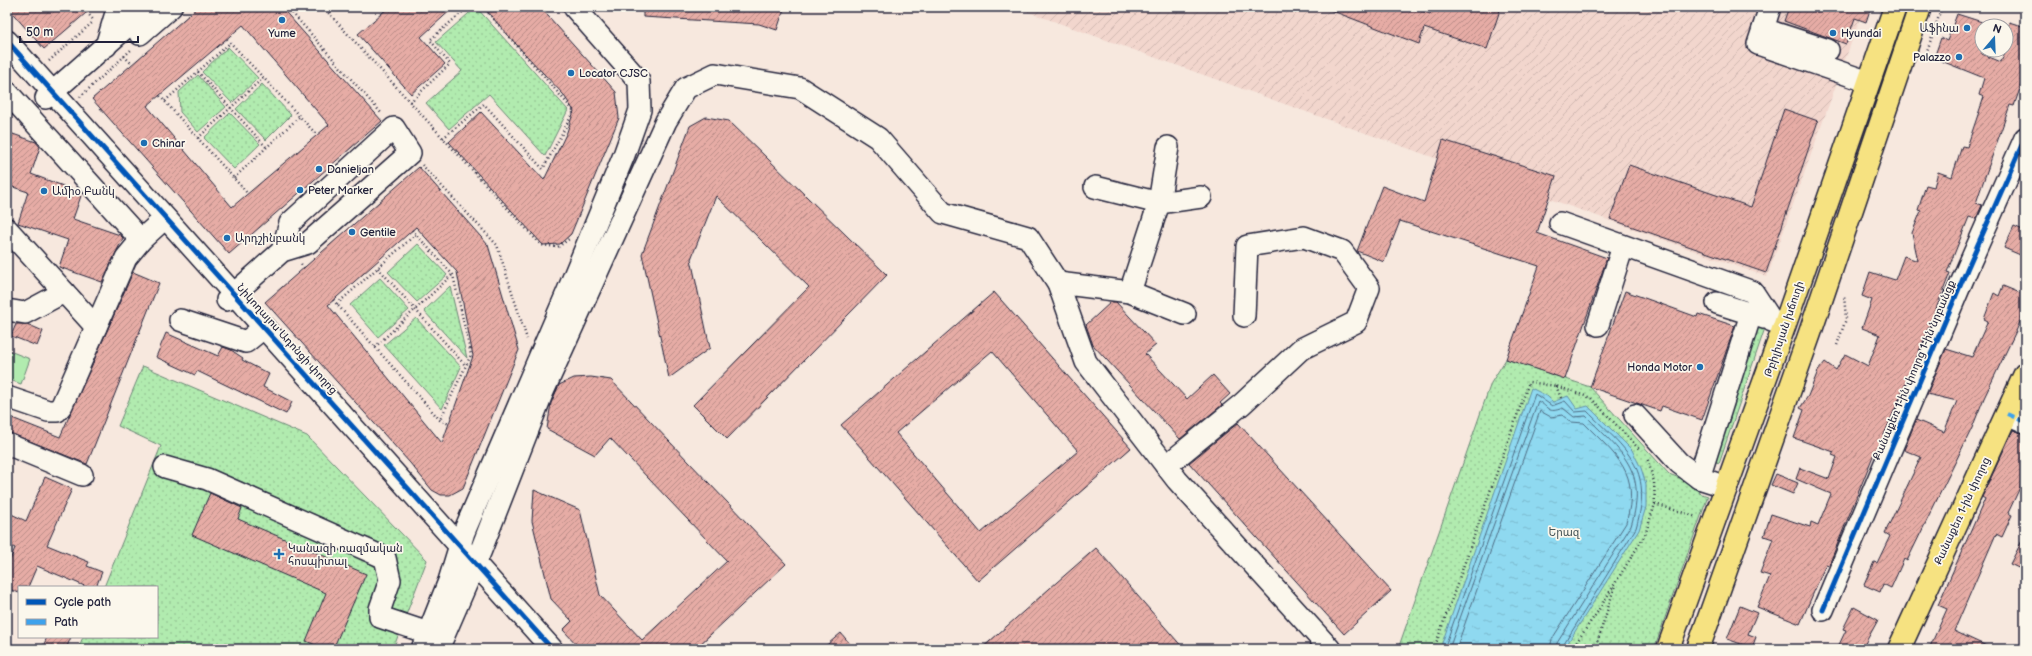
<svg xmlns="http://www.w3.org/2000/svg" width="2032" height="656" viewBox="0 0 2032 656" font-family="'Balsamiq Sans','Noto Sans Armenian',sans-serif">
  <style>
    .industrial { fill: url(#industrial-furrows) }
    .green { fill: url(#green-dots); stroke: #6a8675 }
    .pitch { fill: #b1ebaf; stroke: #6a8675 }
    .water { fill: url(#water-ripples); stroke: #6390a8 }
    .lines { fill: none; stroke-linecap: round; stroke-linejoin: round }
    .shore { stroke: #4e6b83; stroke-width: 1 }
    .building { fill: url(#building-hatch); stroke: #22223b; fill-rule: evenodd }
    .minor-casing { stroke: #22223b; stroke-width: 24 }
    .major-casing { stroke: #22223b; stroke-width: 25 }
    .path { stroke: #22223b; stroke-width: 2.5; stroke-dasharray: 1 3; stroke-linecap: butt }
    .minor { stroke: #fbf7ec; stroke-width: 21 }
    .major { stroke: #f6e281; stroke-width: 22 }
    .quiet { stroke: #3ea2ec; stroke-width: 4; stroke-dasharray: 8 4; stroke-linecap: butt }
    .cycleway-casing { stroke: #fbf7ec; stroke-width: 8 }
    .cycleway { stroke: #0057b8; stroke-width: 5 }
    .poi-dot { fill: #1f6fb2; stroke: #fbf7ec; stroke-width: 1.5 }
    .labels { text-anchor: middle; dominant-baseline: central; stroke-width: 3.5; stroke-linejoin: round; paint-order: stroke }
    .poi-label { font-size: 11px; fill: #22223b; stroke: #fbf7ec; text-anchor: start }
    .street-label { font-size: 11px; fill: #22223b; stroke: #fbf7ec }
    .park-label { font-size: 11px; fill: #465458; stroke: #fbf7ec }
  </style>
  <defs>
    <pattern id="industrial-furrows" width="10" height="10" patternUnits="userSpaceOnUse"><rect width="10" height="10" fill="#f2d6cd"/><path d="M-1 1l2-2M0 10L10 0M9 11l2-2" fill="none" stroke="#cfb7b1"/></pattern>
    <pattern id="green-dots" width="8" height="8" patternUnits="userSpaceOnUse"><rect width="8" height="8" fill="#b1ebaf"/><path d="M2 2h.1M6 6h.1" fill="none" stroke="#98c997" stroke-width="1.8" stroke-linecap="round"/></pattern>
    <pattern id="water-ripples" width="26" height="14" patternUnits="userSpaceOnUse"><rect width="26" height="14" fill="#8fd9f0"/><path d="M2 4q2-2 4 0t4 0M15 11q2-2 4 0t4 0" fill="none" stroke="#7bbacf"/></pattern>
    <pattern id="building-hatch" width="6" height="6" patternUnits="userSpaceOnUse"><rect width="6" height="6" fill="#e6aca5"/><path d="M-1 1l2-2M0 6l6-6M5 7l2-2" fill="none" stroke="#ba8c88"/></pattern>
  </defs>
  <rect width="100%" height="100%" fill="#f7e8de"/>
  <filter id="ink" filterUnits="userSpaceOnUse"><feTurbulence type="fractalNoise" baseFrequency=".025" numOctaves="2"/><feDisplacementMap in="SourceGraphic" scale="8" xChannelSelector="R" yChannelSelector="G"/><feConvolveMatrix kernelMatrix="1 2 1 2 8 2 1 2 1" color-interpolation-filters="sRGB"/></filter>
  <g filter="url(#ink)">
    <path class="industrial" d="M1014 7H1864L1767 277Z"/>
    <g class="green">
      <path d="M476 7 568 110 545 156 489 94 449 129 426 103 462 71 436 42Z"/>
      <path d="M228 47 258 78 232 103 202 72Z"/>
      <path d="M198 75 226 107 198 132 180 112 179 92Z"/>
      <path d="M262 84 291 115 266 140 236 109Z"/>
      <path d="M230 113 260 144 234 169 204 138Z"/>
      <path d="M418 244 447 275 417 302 388 272Z"/>
      <path d="M380 278 409 310 378 337 350 305Z"/>
      <path d="M450 286 467 358 424 311Z"/>
      <path d="M416 318 461 367 442 409 384 345Z"/>
      <path d="M1758 326 1765 328 1719 463 1713 461Z"/>
      <path d="M1506 359 1590 387 1669 474 1701 486 1699 493 1708 496 1654 649H1398L1491 383Z"/>
      <path d="M143 366 307 436 427 560 393 649H78L83 637H157V587H104L161 446 118 426Z"/>
    </g>
    <path class="pitch" d="M7 350 30 359 21 384 7 379Z"/>
    <path class="water" d="M1531 388 1547 396 1553 402 1568 396 1577 409 1588 406 1632 450 1641 468 1646 484V507L1639 530 1564 649H1440Z"/>
    <g class="lines">
      <g class="shore">
        <path d="M1444 649 1535 394 1552 406 1565 401 1575 412 1587 411C1626 450 1654 467 1636 528L1561 649"/>
        <path d="M1449 649 1538 401C1550 408 1547 414 1563 408L1574 417 1586 416C1622 453 1648 470 1631 526L1557 643 1556 649"/>
        <path d="M1456 649 1540 411 1551 417 1562 415 1571 422 1584 423C1617 457 1641 472 1626 523L1552 639 1550 649"/>
      </g>
    </g>
    <g class="building">
      <path d="M7 7H93L44 49Z"/>
      <path d="M198 7H281L382 121 229 254 92 99ZM243 25 329 125 232 207 147 106Z"/>
      <path d="M389 7H454L421 37 445 64 411 94 358 34Z"/>
      <path d="M483 7H540L616 92 619 118 571 234 560 244 543 245 449 142 481 112 544 180 567 132 574 111 563 94 524 53Z"/>
      <path d="M643 7H776L784 9 777 30 759 24 643 17Z"/>
      <path d="M1322 7H1411L1430 14 1433 7H1501L1487 49 1424 28 1419 44Z"/>
      <path d="M1789 7H1871L1866 22 1855 18 1846 44 1784 21Z"/>
      <path d="M1957 14 1982 22V54L2001 62 2006 50V32L2009 22 2025 27V74L2014 106 2010 105 1980 191 1976 203 1982 205 1976 219 1969 217 1947 272 1950 273 1923 342 1882 440 1875 451 1829 565 1826 564 1800 624 1757 607 1770 576 1760 573 1773 539 1764 536 1771 514 1810 527 1811 522 1818 525 1831 494 1796 479 1800 468 1829 479 1837 457 1832 455 1834 452 1794 438 1804 410 1800 408 1808 396 1818 371 1825 362 1836 370 1845 354 1868 366 1880 335 1862 328 1872 300 1862 296 1870 272 1895 280 1904 256 1918 261 1912 233 1921 211 1918 210 1926 185 1934 187 1938 172 1952 177 1962 146 1967 147 1984 97 1979 95 1984 78 1934 58 1941 38 1947 41Z"/>
      <path d="M1784 109 1818 121 1766 273 1610 219 1629 165 1751 207Z"/>
      <path d="M706 117 729 121 887 275 727 439 693 405 809 287 716 196 691 259 710 348 669 378 642 254 690 126Z"/>
      <path d="M7 132 36 142 40 147 31 174 82 193 73 219 120 235 123 238 102 282 59 267 68 240 18 223 28 192 7 185Z"/>
      <path d="M1443 140 1556 176 1537 233 1607 258 1565 379 1506 359 1539 266 1400 221 1384 262 1357 251 1382 186 1424 202Z"/>
      <path d="M419 167 488 245 519 350 463 488 450 495H441L432 490 410 463 265 302ZM416 227 457 272 473 356 442 443 328 305Z"/>
      <path d="M2014 226 2025 231V257L2004 248Z"/>
      <path d="M133 272 159 283 87 464 7 432V416L60 437Z"/>
      <path d="M2003 286 2025 295V309L2017 329 1984 398 1972 428 1907 561 1904 559 1891 588 1883 584 1880 592 1864 585 1874 562 1877 563 1890 536 1885 533 1921 457 1904 450 1916 420 1944 432 1957 401 1927 394 1946 349 1972 357 1988 321 1984 319 1994 293 1999 296Z"/>
      <path d="M1625 291 1697 317 1698 314 1735 326 1702 420 1662 406 1660 411 1590 387Z"/>
      <path d="M994 292 1131 448 978 581 841 425ZM992 351 1078 451 981 533 896 433Z"/>
      <path d="M1111 302H1116L1156 345 1145 354 1187 399 1213 375 1230 394 1220 403 1222 405 1180 439 1093 345 1086 325Z"/>
      <path d="M16 324H27L43 331 37 346 11 336Z"/>
      <path d="M166 333 218 356 223 347 231 350 243 358 242 360 269 374 263 387 292 402 286 414 197 371 195 375 156 357Z"/>
      <path d="M591 377 611 380 786 564 695 649H581L563 630 572 621 551 599 532 521 534 490 580 510 600 595 642 640 727 561 610 438 595 455 547 429 551 403 559 385 574 378Z"/>
      <path d="M1238 423 1391 591 1344 634 1189 463Z"/>
      <path d="M2013 430 2025 434V477L2008 513 2012 515 2002 537 1996 534 1954 631 1993 649H1929L1947 609 1938 605 1985 499 1982 497Z"/>
      <path d="M1776 474 1798 483 1793 494 1771 485Z"/>
      <path d="M45 477 72 489 47 545 89 562 87 566 102 572 96 587H87L37 566 28 587H19V593L7 588V567L15 548 7 544V512L26 521Z"/>
      <path d="M210 493 242 508 238 519 366 574 333 649H325L306 641 326 593 192 535Z"/>
      <path d="M2025 535V571L2010 564Z"/>
      <path d="M1096 548 1184 649H981L1049 589Z"/>
      <path d="M1740 606 1757 613 1748 634 1756 637 1752 648 1727 639Z"/>
      <path d="M1854 607 1878 620 1862 649H1837L1846 630 1843 629Z"/>
      <path d="M841 633 854 649H822Z"/>
      <path d="M47 637H71L66 649H42Z"/>
    </g>
    <g class="lines">
      <defs>
        <g id="minor">
          <path d="M1770 7 1763 29 1828 50"/>
          <path d="M1763 29 1758 44 1869 82"/>
          <path d="M140 34 171 7"/>
          <path d="M7 41 552 649"/>
          <path d="M106 46 116 13 122 7"/>
          <path d="M7 92 141 240"/>
          <path d="M46 98 149 7"/>
          <path d="M1095 187 1159 203 1201 197"/>
          <path d="M1560 223 1753 292 1772 321 1785 324"/>
          <path d="M7 229 96 327"/>
          <path d="M1058 283 1130 292 1185 314"/>
          <path d="M1130 292 1159 203 1168 147"/>
          <path d="M227 300 282 251 308 243 410 153 394 128 290 223 282 251"/>
          <path d="M1717 303 1764 318"/>
          <path d="M7 310 25 313 64 292"/>
          <path d="M180 320 246 342 257 333"/>
          <path d="M1598 325 1623 246"/>
          <path d="M7 397 48 411H57L62 405 126 258 141 240 165 218"/>
          <path d="M2007 414 2025 422"/>
          <path d="M1635 415 1679 463 1699 478 1727 487"/>
          <path d="M7 444 82 475"/>
          <path d="M1166 466 1242 404 1301 349 1356 322 1369 288 1342 251 1304 237 1247 246 1244 316"/>
          <path d="M165 467 207 479 385 558 390 580 380 609V617L428 633"/>
          <path d="M1699 478 1751 314"/>
          <path d="M1823 610 1968 267 2025 138"/>
          <path d="M422 649 449 581 464 532 567 293 624 155 640 110 639 81 574 7"/>
          <path d="M438 649 481 550 542 394 666 121 686 88 715 74 800 88 878 138 943 213 1028 237 1058 283 1086 362 1177 480 1330 649"/>
        </g>
        <g id="major">
          <path d="M1668 649 1785 324 1895 7"/>
          <path d="M1698 649 1810 333 1920 7"/>
          <path d="M1899 649 2025 374"/>
        </g>
      </defs>
      <use href="#minor" class="minor-casing"/>
      <use href="#major" class="major-casing"/>
      <g class="path">
        <path d="M287 7 382 114"/>
        <path d="M323 7 541 245 558 247 569 239"/>
        <path d="M87 12 94 21"/>
        <path d="M227 39 317 135"/>
        <path d="M124 56 132 64"/>
        <path d="M1925 57 1942 7"/>
        <path d="M49 61 93 22"/>
        <path d="M198 72 267 148"/>
        <path d="M160 96 248 194"/>
        <path d="M80 97 132 49"/>
        <path d="M165 101 230 43"/>
        <path d="M410 102 450 64 430 40 468 7"/>
        <path d="M198 138 263 78"/>
        <path d="M443 138 484 104 543 169 574 111 483 7"/>
        <path d="M422 165 497 245 527 339"/>
        <path d="M234 178 300 116"/>
        <path d="M412 230 453 275 471 355 440 420"/>
        <path d="M301 264 304 268"/>
        <path d="M378 268 465 365"/>
        <path d="M333 300 440 420 449 424"/>
        <path d="M337 304 416 234"/>
        <path d="M1837 345 1846 319 1844 295"/>
        <path d="M375 347 452 275"/>
        <path d="M1556 386 1561 398"/>
        <path d="M1655 504 1697 517"/>
        <path d="M1434 649 1529 382 1556 386 1591 398 1639 449"/>
        <path d="M1572 649 1598 611 1645 535 1655 504 1654 482 1647 457"/>
        <path d="M1595 649 1615 586"/>
      </g>
      <use href="#minor" class="minor"/>
      <use href="#major" class="major"/>
      <path class="quiet" d="M2007 414 2025 422"/>
      <defs>
        <g id="cycleway">
          <path d="M7 41 552 649"/>
          <path d="M1823 610 1968 267 2025 138"/>
        </g>
      </defs>
      <use href="#cycleway" class="cycleway-casing"/>
      <use href="#cycleway" class="cycleway"/>
    </g>
  </g>
  <g class="poi-dot">
    <circle cx="282" cy="20" r="4"/>
    <circle cx="1967" cy="28" r="4"/>
    <circle cx="1833" cy="33" r="4"/>
    <circle cx="1959" cy="57" r="4"/>
    <circle cx="571" cy="73" r="4"/>
    <circle cx="144" cy="143" r="4"/>
    <circle cx="319" cy="169" r="4"/>
    <circle cx="300" cy="190" r="4"/>
    <circle cx="44" cy="191" r="4"/>
    <circle cx="352" cy="232" r="4"/>
    <circle cx="227" cy="238" r="4"/>
    <circle cx="1700" cy="367" r="4"/>
    <path d="M277 548h4v4h4v4h-4v4h-4v-4h-4v-4h4z"/>
  </g>
  <g class="labels">
    <g class="poi-label">
      <text x="1959" y="28" text-anchor="end">Աֆինա</text>
      <text x="282" y="33" text-anchor="middle">Yume</text>
      <text x="1841" y="33">Hyundai</text>
      <text x="1951" y="57" text-anchor="end">Palazzo</text>
      <text x="579" y="73">Locator CJSC</text>
      <text x="152" y="143">Chinar</text>
      <text x="327" y="169">Danieljan</text>
      <text x="308" y="190">Peter Marker</text>
      <text x="52" y="191">Ամիօ Բանկ</text>
      <text x="360" y="232">Gentile</text>
      <text x="235" y="238">Արդշինբանկ</text>
      <text x="1692" y="367" text-anchor="end">Honda Motor</text>
      <text x="288" y="548">Կանազի ռազմական<tspan x="288" dy="13">հոսպիտալ</tspan></text>
    </g>
    <g class="street-label">
      <text transform="translate(1784 329) rotate(-71)">Թբիլիսյան խճուղի</text>
      <text transform="translate(287 339) rotate(48)">Նիկողայոս Ադոնցի փողոց</text>
      <text transform="translate(1914 370) rotate(-67)">Քանաքեռ 1-ին փողոց 1-ին նրբանցք</text>
      <text transform="translate(1962 511) rotate(-65)">Քանաքեռ 1-ին փողոց</text>
    </g>
    <g class="park-label">
      <text x="1564" y="532">Երազ</text>
    </g>
  </g>
  <rect width="2032" height="656" fill="none" stroke="#fbf7ec" stroke-width="24"/>
  <rect x="12" y="12" width="2008" height="632" fill="none" stroke="#22223b" stroke-width="1.5" filter="url(#ink)"/>
  <rect x="18" y="586" width="140" height="52" fill="#fbf7ec" stroke="#a4a2a5"/>
  <rect x="26" y="599" width="20" height="6" fill="#0057b8" stroke="#a4a2a5"/>
  <text x="54" y="606" font-size="12" fill="#22223b">Cycle path</text>
  <rect x="26" y="619" width="20" height="6" fill="#3ea2ec" stroke="#a4a2a5"/>
  <text x="54" y="626" font-size="12" fill="#22223b">Path</text>
  <g transform="translate(1994 38) rotate(19)"><circle r="19" fill="#fbf7ec" stroke="#a4a2a5"/>
  <path d="M0-3L7 15L0 10L-7 15Z" fill="#1f6fb2"/>
  <text y="-6" font-size="11" font-weight="bold" text-anchor="middle" fill="#22223b">N</text>
  </g>
  <path d="M20 36v6h118v-6" fill="none" stroke="#22223b" stroke-width="2"/>
  <text x="26" y="36" font-size="12" fill="#22223b" stroke="#fbf7ec" stroke-width="3" paint-order="stroke">50 m</text>
</svg>
